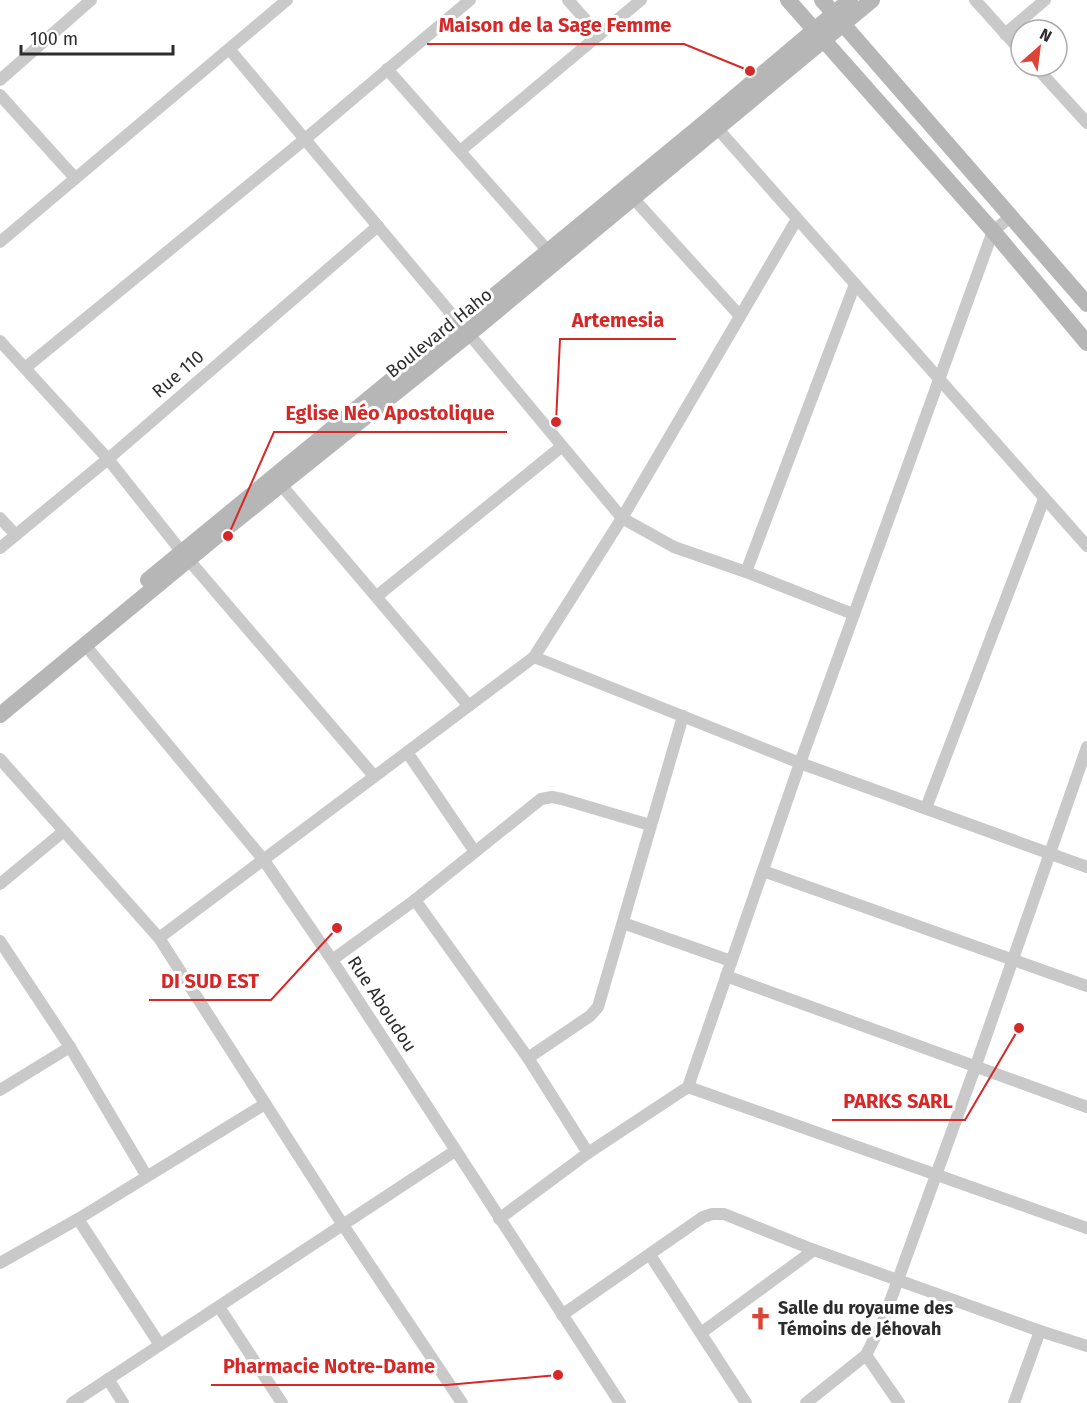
<svg xmlns="http://www.w3.org/2000/svg" width="1087" height="1403" viewBox="0 0 1087 1403" font-family="'Fira Sans',sans-serif">
  <style>
    .lines { fill: none; stroke-linecap: round; stroke-linejoin: round }
    .minor { stroke: #c9c9c9; stroke-width: 12 }
    .secondary { stroke: #b6b6b6; stroke-width: 16 }
    .labels { text-anchor: middle; dominant-baseline: central; stroke-width: 6; stroke-linejoin: round; paint-order: stroke }
    .street-label { font-size: 18px; fill: #2c2c2c; stroke: #fff }
    .poi-label { font-size: 18px; font-weight: bold; fill: #2c2c2c; stroke: #fff; text-anchor: start }
    .leader { fill: none; stroke: #d62828; stroke-width: 2 }
    .callout-dot { fill: #d62828; stroke: #fff; stroke-width: 2 }
    .callout-label { font-size: 20px; text-anchor: middle; font-weight: bold; fill: #d62828; stroke: #fff; stroke-width: 6; stroke-linejoin: round; paint-order: stroke }
  </style>
  <rect width="100%" height="100%" fill="#fff"/>
  <g class="lines">
    <g class="minor">
      <path d="M568 0 599 35"/>
      <path d="M975 0 1021 51"/>
      <path d="M1005 34 1045 0"/>
      <path d="M230 50 459 323"/>
      <path d="M1035 66 1087 123"/>
      <path d="M387 69 548 251"/>
      <path d="M0 80 91 0"/>
      <path d="M0 95 75 178"/>
      <path d="M717 128 1087 546"/>
      <path d="M460 151 641 0"/>
      <path d="M633 198 740 316"/>
      <path d="M0 242 287 0"/>
      <path d="M469 334 622 518 674 547 746 572 853 614"/>
      <path d="M0 341 108 459 181 551 374 776"/>
      <path d="M25 368 304 140 470 0"/>
      <path d="M282 486 469 706"/>
      <path d="M0 518 16 535"/>
      <path d="M0 548 108 459 378 226"/>
      <path d="M746 572 855 284"/>
      <path d="M377 596 561 447"/>
      <path d="M85 645 263 859 332 960 620 1403"/>
      <path d="M534 657 800 763 1087 867"/>
      <path d="M407 752 475 852"/>
      <path d="M0 759 159 938 343 1225 462 1403"/>
      <path d="M926 808 1044 499"/>
      <path d="M763 871 1087 986"/>
      <path d="M0 884 64 831"/>
      <path d="M415 900 528 1058 588 1153"/>
      <path d="M623 923 731 961"/>
      <path d="M159 938 534 657 622 518 797 219"/>
      <path d="M0 941 70 1047 146 1175"/>
      <path d="M332 960 415 900 541 799 552 797 562 799 650 825"/>
      <path d="M726 976 1087 1107"/>
      <path d="M528 1058 590 1016 598 1007 683 716"/>
      <path d="M688 1087 1087 1228"/>
      <path d="M0 1090 70 1047"/>
      <path d="M78 1219 160 1345"/>
      <path d="M499 1219 588 1153 688 1087 800 763 993 231 1012 216"/>
      <path d="M650 1255 746 1403"/>
      <path d="M0 1263 78 1219 265 1104"/>
      <path d="M219 1307 282 1403"/>
      <path d="M562 1315 703 1217 712 1214H724L814 1250 1040 1331 1087 1346"/>
      <path d="M701 1333 814 1250"/>
      <path d="M866 1355 899 1403"/>
      <path d="M108 1379 123 1403"/>
      <path d="M72 1403 455 1151"/>
      <path d="M806 1403 866 1355 883 1321 976 1065 1087 747"/>
      <path d="M1014 1403 1040 1331"/>
    </g>
    <g class="secondary">
      <path d="M788 0 993 231 1087 343"/>
      <path d="M822 0 1087 304"/>
      <path d="M148 580 709 119 850 0"/>
      <path d="M0 715 223 531 469 334 872 0"/>
    </g>
  </g>
  <defs>
    <symbol id="church-bare" viewBox="-9 -9 18 18"><path d="M-1.2-6h2.4v3.5h3.3v2.4h-3.3V6h-2.4V-.1h-3.3v-2.4h3.3Z" fill="#dc4435" stroke="#fff" stroke-width="2.5" paint-order="stroke"/></symbol>
  </defs>
  <g fill-rule="evenodd">
    <use href="#church-bare" x="744" y="1302" width="33" height="33"/>
  </g>
  <g class="labels">
    <g class="street-label">
      <text transform="translate(439 333) rotate(-39)">Boulevard Haho</text>
      <text transform="translate(178 374) rotate(-41)">Rue 110</text>
      <text transform="translate(382 1004) rotate(57)">Rue Aboudou</text>
    </g>
    <g class="poi-label">
      <text x="778" y="1308">Salle du royaume des<tspan x="778" dy="21">Témoins de Jéhovah</tspan></text>
    </g>
  </g>
  <path class="leader" d="M750 71L684 44H427M556 422L560 339H676M228 536L274 432H507M337 928L271 1000H149M1019 1028L965 1120H832M558 1375L447 1385H211"/>
  <g class="callout-dot">
    <circle cx="750" cy="71" r="6"/>
    <circle cx="556" cy="422" r="6"/>
    <circle cx="228" cy="536" r="6"/>
    <circle cx="337" cy="928" r="6"/>
    <circle cx="1019" cy="1028" r="6"/>
    <circle cx="558" cy="1375" r="6"/>
  </g>
  <g class="callout-label">
    <text x="555" y="32">Maison de la Sage Femme</text>
    <text x="618" y="327">Artemesia</text>
    <text x="390" y="420">Eglise Néo Apostolique</text>
    <text x="210" y="988">DI SUD EST</text>
    <text x="898" y="1108">PARKS SARL</text>
    <text x="329" y="1373">Pharmacie Notre-Dame</text>
  </g>
  <g transform="translate(1039 48) rotate(28)"><circle r="28" fill="#ffffff" stroke="#ababab" stroke-width="1.5"/>
  <path d="M0-4.5L10 22L0 15L-10 22Z" fill="#dc4435"/>
  <text y="-9" font-size="16" font-weight="bold" text-anchor="middle" fill="#2c2c2c">N</text>
  </g>
  <path d="M21 45v9h152v-9" fill="none" stroke="#2c2c2c" stroke-width="3"/>
  <text x="30" y="45" font-size="18" fill="#2c2c2c" stroke="#ffffff" stroke-width="4.5" paint-order="stroke">100 m</text>
</svg>
